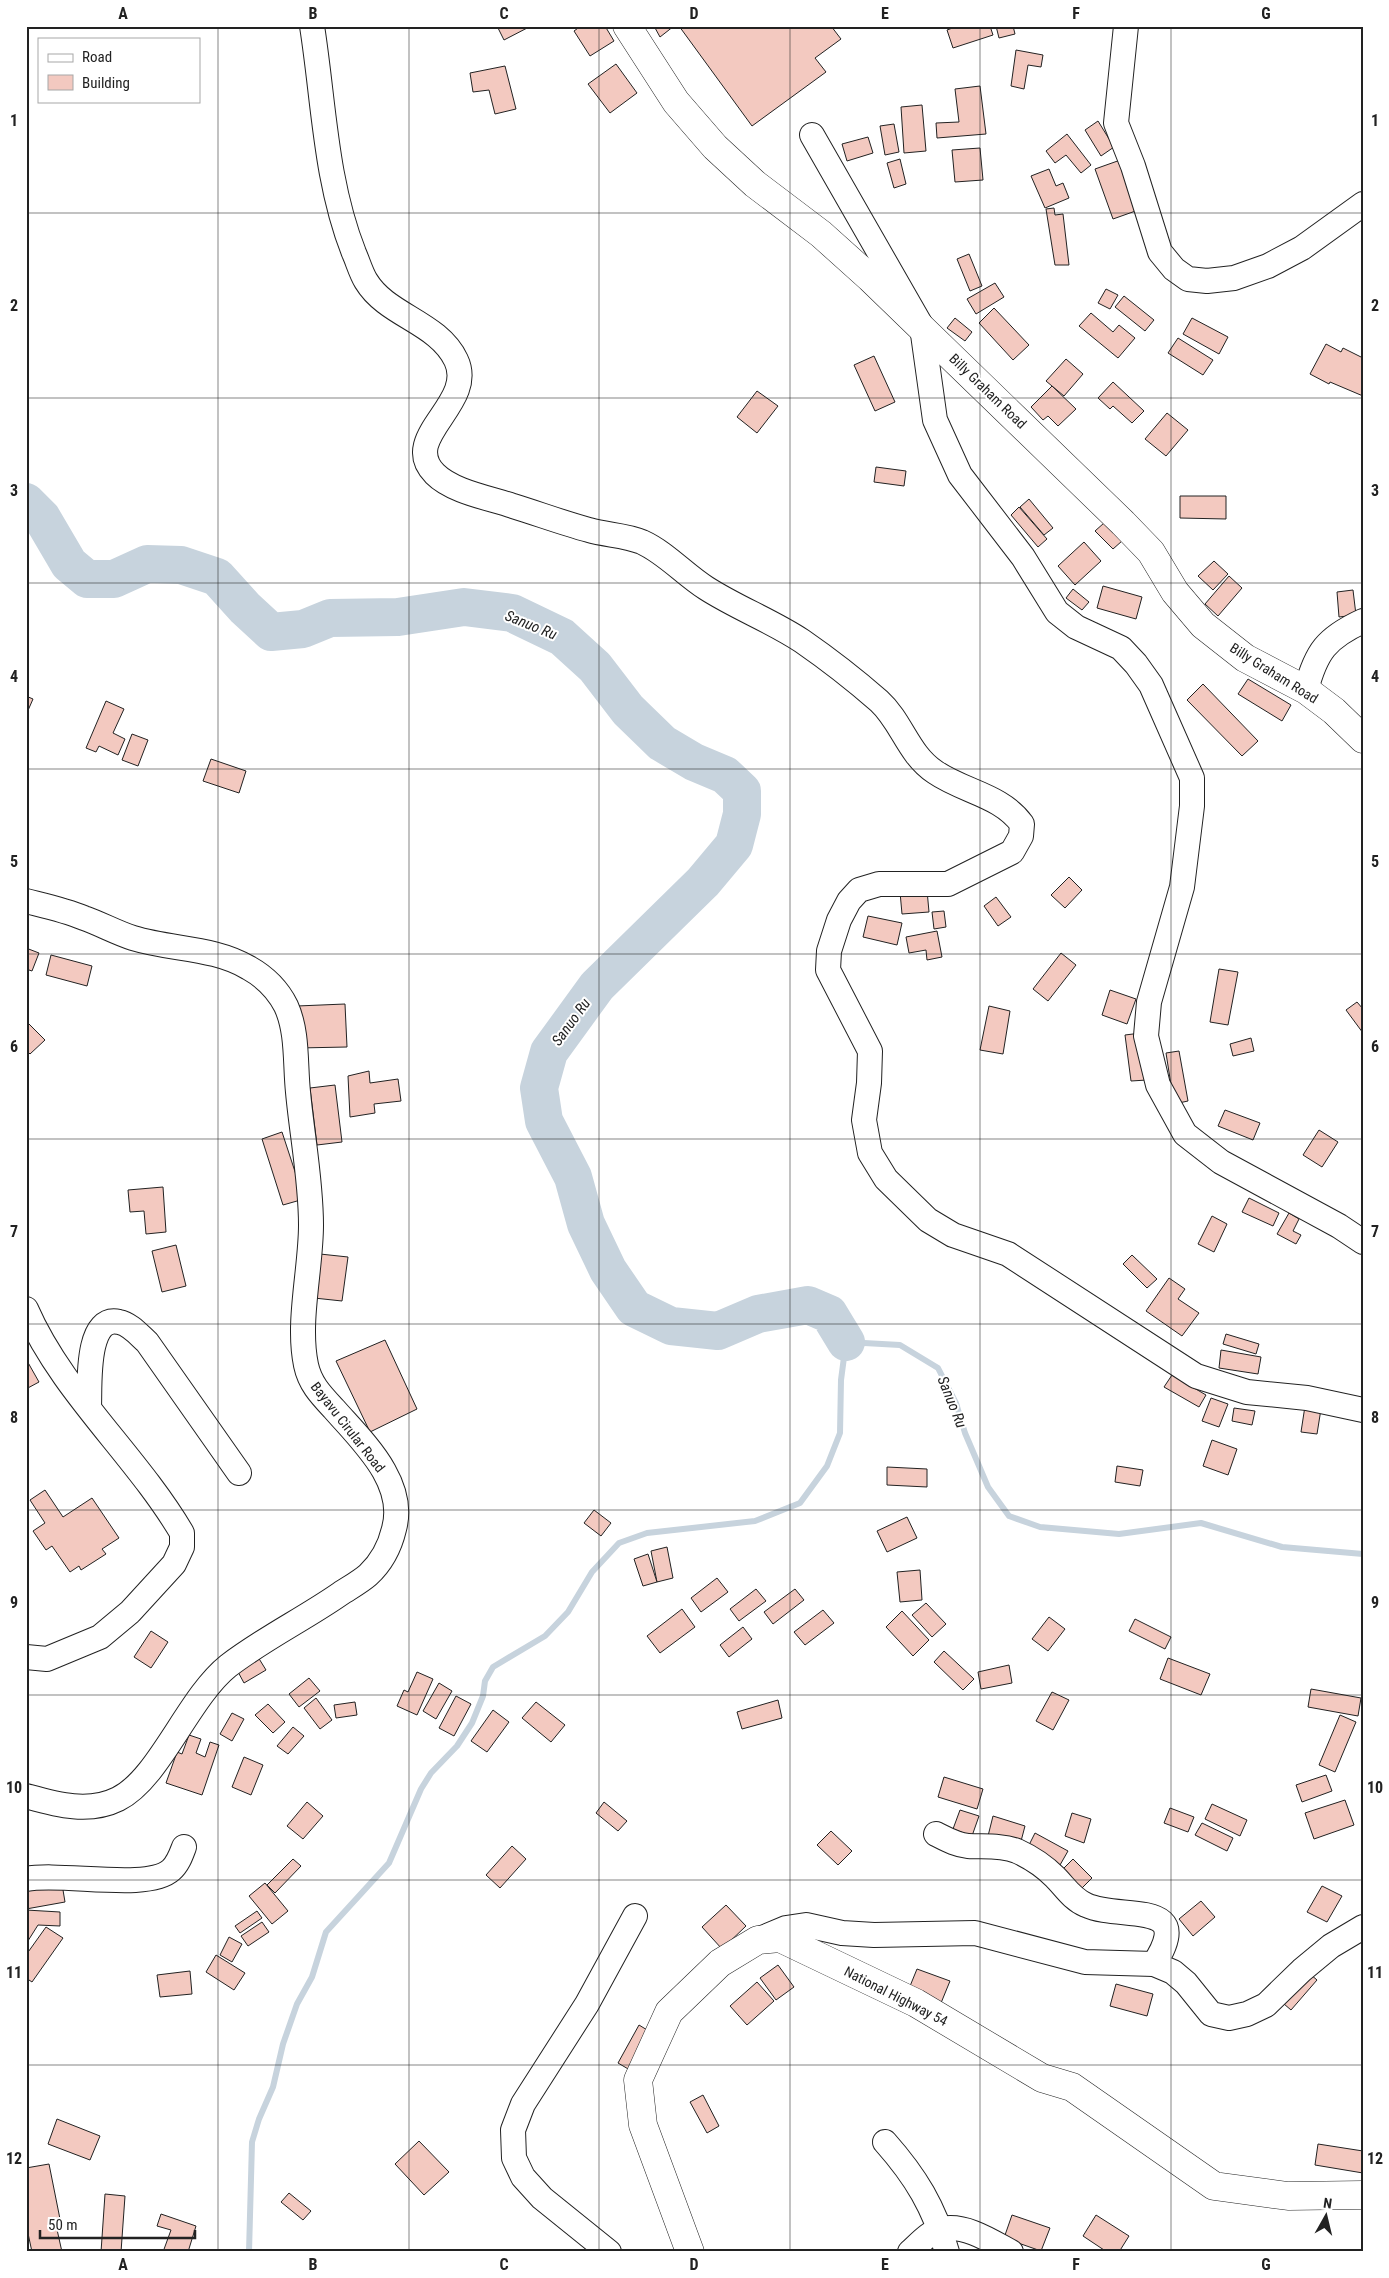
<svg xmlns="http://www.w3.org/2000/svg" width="1389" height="2278" viewBox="0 0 1389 2278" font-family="'Roboto Condensed',sans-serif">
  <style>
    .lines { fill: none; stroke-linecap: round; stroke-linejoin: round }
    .stream { stroke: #c7d3dd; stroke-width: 6 }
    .river { stroke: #c7d3dd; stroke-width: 38 }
    .building { fill: #f3c9c0; stroke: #222 }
    .minor-casing { stroke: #222; stroke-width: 26 }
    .major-casing { stroke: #222; stroke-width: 29 }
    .highway-casing { stroke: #222; stroke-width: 29 }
    .minor { stroke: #fff; stroke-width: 24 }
    .major { stroke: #fff; stroke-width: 28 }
    .highway { stroke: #fff; stroke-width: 28 }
    .grid { fill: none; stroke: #222; stroke-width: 1; stroke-opacity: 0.55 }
    .labels { text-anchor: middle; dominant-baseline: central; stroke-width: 4; stroke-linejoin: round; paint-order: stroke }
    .street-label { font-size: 14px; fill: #222; stroke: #fff }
    .water-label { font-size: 15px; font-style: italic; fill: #222; stroke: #fff }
    .neatline { fill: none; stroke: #222; stroke-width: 2 }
    .grid-label { font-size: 16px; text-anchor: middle; font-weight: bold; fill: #222 }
  </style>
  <rect width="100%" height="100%" fill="#fff"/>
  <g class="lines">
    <path class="stream" d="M249 2252 252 2142 259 2119 273 2087 283 2044 297 2004 312 1977 326 1932 389 1863 421 1789 431 1773 457 1746 472 1723 483 1696 485 1681 493 1667 545 1636 568 1612 592 1572 619 1543 647 1533 755 1521 800 1503 827 1466 840 1433 841 1380 846 1342 900 1345 938 1368 956 1403 965 1433 988 1487 1009 1516 1040 1527 1119 1534 1201 1523 1282 1547 1363 1554"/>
    <path class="river" d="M26 502 42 518 69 564 87 579H114L147 564 181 565 217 577 245 608 271 632 303 629 330 618 398 617 464 607 512 613 562 637 595 667 628 710 662 743 694 762 725 775 742 791V814L734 845 703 882 597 986 549 1052 539 1088 544 1121 573 1177 586 1224 608 1270 634 1308 671 1326 718 1331 758 1314 808 1305 829 1314 846 1342"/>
  </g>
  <g class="building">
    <path d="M497 26H531L504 40Z"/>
    <path d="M581 26H605L614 41 590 56 574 31Z"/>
    <path d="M654 26H674L660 37Z"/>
    <path d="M679 26H831L841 39 815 58 826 72 752 126Z"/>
    <path d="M958 26H990L993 35 953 48 947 30Z"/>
    <path d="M996 26H1013L1015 34 999 38Z"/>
    <path d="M1016 50 1043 55 1041 67 1028 65 1024 89 1011 86Z"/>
    <path d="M616 64 637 93 610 113 588 84Z"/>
    <path d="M505 66 516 109 495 114 489 90 473 92 470 73Z"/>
    <path d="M980 86 986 134 937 138 936 123 959 122 955 89Z"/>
    <path d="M922 105 926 151 904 153 901 107Z"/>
    <path d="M1098 121 1114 147 1101 156 1085 130Z"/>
    <path d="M894 124 899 152 885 155 880 126Z"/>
    <path d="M1067 134 1091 165 1081 173 1066 155 1055 163 1046 151Z"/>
    <path d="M868 137 873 153 847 161 842 144Z"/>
    <path d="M980 148 983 180 955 182 952 150Z"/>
    <path d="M1126 158 1144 208 1113 219 1095 169Z"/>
    <path d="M900 159 906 184 894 188 887 163Z"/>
    <path d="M1049 169 1056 186 1063 183 1069 198 1045 208 1031 176Z"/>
    <path d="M1054 208 1055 215 1063 214 1069 265H1055L1046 209Z"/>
    <path d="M969 254 982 286 970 291 957 259Z"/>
    <path d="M995 283 1004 297 976 314 967 299Z"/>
    <path d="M1106 289 1118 295 1110 309 1098 303Z"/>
    <path d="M1124 296 1154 320 1145 331 1115 307Z"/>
    <path d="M994 308 1029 345 1013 360 979 323Z"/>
    <path d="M1091 313 1113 332 1119 325 1135 338 1118 358 1079 326Z"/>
    <path d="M955 318 972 332 965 341 947 328Z"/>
    <path d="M1192 318 1228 337 1219 354 1183 334Z"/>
    <path d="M1178 338 1213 360 1203 375 1168 353Z"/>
    <path d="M1326 344 1341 352 1343 348 1363 358V396L1330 382 1329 384 1310 374Z"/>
    <path d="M874 356 895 402 875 411 854 365Z"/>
    <path d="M1066 359 1083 374 1064 396 1046 381Z"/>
    <path d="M1113 382 1144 411 1132 423 1113 406 1110 409 1098 398Z"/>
    <path d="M1052 386 1076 409 1058 426 1048 416 1043 420 1031 407Z"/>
    <path d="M757 391 778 406 757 433 737 417Z"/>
    <path d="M1167 413 1188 430 1166 456 1145 439Z"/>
    <path d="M876 467 906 471 904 486 874 482Z"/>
    <path d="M1180 496H1226V519L1180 518Z"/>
    <path d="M1029 499 1053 528 1044 535 1020 507Z"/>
    <path d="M1019 507 1047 539 1038 547 1011 515Z"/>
    <path d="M1104 523 1122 541 1113 549 1095 531Z"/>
    <path d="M1084 542 1101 561 1075 585 1058 566Z"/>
    <path d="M1214 561 1228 574 1213 590 1198 576Z"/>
    <path d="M1229 576 1242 588 1218 616 1205 604Z"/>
    <path d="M1103 586 1142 597 1136 619 1097 608Z"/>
    <path d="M1073 589 1089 602 1082 610 1066 598Z"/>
    <path d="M1353 590 1356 615 1339 617 1337 592Z"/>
    <path d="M1248 679 1291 705 1282 721 1238 694Z"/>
    <path d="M1203 684 1258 741 1242 756 1187 700Z"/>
    <path d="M26 696 33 699 26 715Z"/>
    <path d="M106 701 124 709 113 733 125 739 118 755 99 746 96 752 86 748Z"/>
    <path d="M132 734 148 740 138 766 122 760Z"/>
    <path d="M211 759 246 771 239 793 203 781Z"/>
    <path d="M1069 877 1082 890 1065 908 1051 895Z"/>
    <path d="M927 890 929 912 902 914 900 892Z"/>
    <path d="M996 897 1011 917 998 926 984 906Z"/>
    <path d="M944 911 946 927 934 929 932 912Z"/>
    <path d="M868 916 902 923 897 945 863 937Z"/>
    <path d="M937 931 942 957 927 960 926 950 909 953 906 937Z"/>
    <path d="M26 948 39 953 32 971 26 969Z"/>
    <path d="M1061 953 1076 965 1048 1001 1033 989Z"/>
    <path d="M51 955 92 966 87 986 46 975Z"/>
    <path d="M1219 969 1238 972 1228 1025 1210 1022Z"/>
    <path d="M1110 990 1136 999 1127 1024 1102 1015Z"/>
    <path d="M1357 1002 1363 1009V1033L1346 1010Z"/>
    <path d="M345 1004 347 1047 298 1048 297 1006Z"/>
    <path d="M989 1006 1010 1011 1003 1054 980 1050Z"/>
    <path d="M26 1021 45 1040 30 1054 26 1050Z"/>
    <path d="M1141 1033 1147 1080 1131 1081 1125 1035Z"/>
    <path d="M1251 1038 1254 1051 1233 1056 1230 1044Z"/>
    <path d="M1179 1051 1188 1101 1174 1104 1166 1053Z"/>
    <path d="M369 1071 370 1083 398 1079 401 1101 374 1104 375 1113 350 1117 348 1076Z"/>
    <path d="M335 1085 342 1142 317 1145 310 1088Z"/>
    <path d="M1225 1110 1260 1123 1253 1140 1218 1126Z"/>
    <path d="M1319 1130 1338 1142 1322 1167 1303 1155Z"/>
    <path d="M282 1132 304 1199 283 1205 262 1139Z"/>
    <path d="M163 1187 166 1232 146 1234 144 1211 130 1212 128 1190Z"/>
    <path d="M1249 1198 1279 1213 1273 1226 1242 1212Z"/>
    <path d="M1289 1213 1299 1219 1293 1231 1301 1235 1296 1244 1277 1234Z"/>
    <path d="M1212 1216 1227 1224 1214 1252 1198 1244Z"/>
    <path d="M176 1245 186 1286 162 1292 152 1251Z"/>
    <path d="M320 1254 348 1257 342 1301 314 1298Z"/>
    <path d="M1132 1255 1157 1279 1147 1288 1123 1264Z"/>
    <path d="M1169 1278 1185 1289 1178 1299 1199 1313 1182 1336 1146 1311Z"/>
    <path d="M1226 1334 1259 1344 1256 1354 1223 1344Z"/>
    <path d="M385 1340 417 1409 370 1432 336 1361Z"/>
    <path d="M1221 1350 1261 1357 1258 1374 1219 1368Z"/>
    <path d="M26 1359 39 1382 26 1389Z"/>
    <path d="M1172 1375 1206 1395 1199 1407 1164 1387Z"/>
    <path d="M1211 1398 1228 1404 1219 1427 1202 1421Z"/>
    <path d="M1305 1406 1321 1409 1317 1434 1301 1432Z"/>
    <path d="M1234 1408 1255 1411 1252 1425 1232 1421Z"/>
    <path d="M1212 1440 1237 1449 1228 1475 1203 1466Z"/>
    <path d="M1117 1466 1143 1470 1140 1486 1115 1482Z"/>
    <path d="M887 1467 927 1469V1487L887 1485Z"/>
    <path d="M45 1490 63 1517 92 1498 119 1538 102 1549 106 1554 81 1570 79 1566 70 1572 52 1546 46 1550 33 1531 45 1523 30 1500Z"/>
    <path d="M594 1510 611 1523 601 1536 584 1523Z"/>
    <path d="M907 1517 917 1538 887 1552 877 1531Z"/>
    <path d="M667 1547 673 1578 657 1582 651 1551Z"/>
    <path d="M648 1554 657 1582 643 1586 634 1559Z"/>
    <path d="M920 1570 922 1600 900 1602 897 1572Z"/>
    <path d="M717 1578 728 1592 701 1612 691 1598Z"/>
    <path d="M756 1589 766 1601 739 1621 730 1609Z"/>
    <path d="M795 1589 804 1600 773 1624 764 1612Z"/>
    <path d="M926 1603 946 1624 932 1637 912 1615Z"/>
    <path d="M682 1609 695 1627 660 1653 647 1636Z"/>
    <path d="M823 1610 834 1623 805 1645 794 1632Z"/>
    <path d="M902 1611 929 1640 913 1656 886 1627Z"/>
    <path d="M1049 1617 1065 1629 1048 1651 1032 1639Z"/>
    <path d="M1135 1619 1171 1637 1165 1649 1129 1631Z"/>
    <path d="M743 1627 752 1639 729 1657 720 1645Z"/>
    <path d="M151 1631 168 1642 151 1668 134 1657Z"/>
    <path d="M944 1651 974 1679 963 1690 934 1662Z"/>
    <path d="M258 1657 266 1670 244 1683 237 1670Z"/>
    <path d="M1168 1658 1210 1674 1201 1695 1160 1679Z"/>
    <path d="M1009 1665 1012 1683 981 1689 978 1672Z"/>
    <path d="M417 1672 433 1679 417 1715 397 1706 404 1690 408 1692Z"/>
    <path d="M309 1678 320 1691 299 1707 289 1694Z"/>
    <path d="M439 1683 452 1691 436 1719 423 1711Z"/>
    <path d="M1311 1689 1361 1698 1358 1716 1308 1707Z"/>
    <path d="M1052 1692 1069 1700 1053 1730 1036 1721Z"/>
    <path d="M456 1696 471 1704 454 1736 439 1728Z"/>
    <path d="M316 1698 332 1720 320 1729 304 1708Z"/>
    <path d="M778 1700 782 1718 742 1729 737 1712Z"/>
    <path d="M355 1702 357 1715 336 1718 334 1705Z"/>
    <path d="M536 1702 565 1725 551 1742 522 1718Z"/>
    <path d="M268 1704 285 1722 273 1733 255 1715Z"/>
    <path d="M493 1710 509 1722 487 1752 471 1741Z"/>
    <path d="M232 1713 244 1719 232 1741 220 1734Z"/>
    <path d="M1340 1715 1356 1722 1335 1772 1319 1765Z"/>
    <path d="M293 1727 304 1736 288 1754 277 1746Z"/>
    <path d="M189 1735 201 1739 196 1753 205 1757 210 1742 219 1745 202 1795 166 1783 177 1752 182 1754Z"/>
    <path d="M244 1757 263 1765 251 1795 232 1787Z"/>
    <path d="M1326 1775 1332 1791 1302 1802 1296 1785Z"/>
    <path d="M944 1777 983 1789 977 1809 938 1797Z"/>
    <path d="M1345 1800 1354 1825 1314 1839 1305 1813Z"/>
    <path d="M307 1802 323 1816 303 1839 287 1826Z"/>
    <path d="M604 1802 627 1821 618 1831 596 1813Z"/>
    <path d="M1212 1804 1247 1820 1240 1836 1205 1819Z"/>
    <path d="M1170 1808 1194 1817 1188 1832 1164 1823Z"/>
    <path d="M960 1810 979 1816 972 1836 953 1829Z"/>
    <path d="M1072 1813 1091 1819 1084 1843 1065 1836Z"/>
    <path d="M993 1816 1025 1826 1020 1845 988 1836Z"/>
    <path d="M1202 1823 1233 1838 1227 1851 1195 1835Z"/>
    <path d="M831 1831 852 1851 838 1865 817 1845Z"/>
    <path d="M1035 1833 1068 1851 1060 1865 1028 1847Z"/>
    <path d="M512 1846 526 1859 500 1888 486 1875Z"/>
    <path d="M293 1859 301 1866 275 1893 267 1885Z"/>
    <path d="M1073 1859 1092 1878 1081 1889 1062 1870Z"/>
    <path d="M265 1883 288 1911 272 1924 249 1896Z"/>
    <path d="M62 1884 65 1902 26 1909V1890Z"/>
    <path d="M1322 1886 1342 1896 1327 1922 1307 1912Z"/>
    <path d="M1201 1901 1215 1917 1193 1936 1179 1919Z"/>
    <path d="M726 1905 746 1926 722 1949 702 1927Z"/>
    <path d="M26 1910 60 1912V1926L38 1925 26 1944Z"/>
    <path d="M257 1911 262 1918 240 1933 235 1926Z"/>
    <path d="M262 1922 269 1932 248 1946 241 1936Z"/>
    <path d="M46 1927 63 1938 32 1982 26 1978V1955Z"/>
    <path d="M229 1937 242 1944 232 1962 220 1955Z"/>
    <path d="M216 1955 245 1973 234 1990 206 1972Z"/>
    <path d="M1295 1961 1317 1980 1291 2010 1269 1991Z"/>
    <path d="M778 1965 794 1987 776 2000 760 1978Z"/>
    <path d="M917 1969 950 1981 941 2003 908 1991Z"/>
    <path d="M190 1971 192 1994 160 1997 157 1975Z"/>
    <path d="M757 1982 774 2001 747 2025 730 2006Z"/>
    <path d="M1116 1984 1153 1994 1147 2016 1110 2006Z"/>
    <path d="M639 2025 657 2036 635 2073 618 2063Z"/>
    <path d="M703 2095 719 2126 707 2133 690 2102Z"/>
    <path d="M57 2119 100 2136 90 2160 48 2144Z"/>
    <path d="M419 2141 449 2172 424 2195 395 2164Z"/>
    <path d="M1318 2144 1363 2151V2173L1315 2165Z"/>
    <path d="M49 2164 61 2224 56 2225 62 2252H32L26 2224V2168Z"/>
    <path d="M289 2193 311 2211 303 2220 281 2202Z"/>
    <path d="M105 2194 125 2196 121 2252H101Z"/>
    <path d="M161 2214 196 2226 188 2252H163L171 2230 157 2226Z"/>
    <path d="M1012 2215 1050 2228 1041 2251 1004 2238Z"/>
    <path d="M1096 2215 1129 2236 1119 2252H1107L1083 2236Z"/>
  </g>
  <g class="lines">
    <defs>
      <g id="minor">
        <path d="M312 26C324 102 325 180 354 253 358 262 361 273 366 281 387 316 438 322 456 360 477 404 398 437 435 474 453 492 490 498 513 506 539 514 563 523 589 530 606 535 625 535 642 542 666 553 684 574 706 588 737 608 772 621 802 641 828 659 855 680 879 701 902 722 908 754 935 772 964 792 1001 795 1022 824L1021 836 1012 852 948 884H879L859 890 849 901 839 920 829 951 828 970 870 1051 869 1083 864 1120 870 1153 886 1179 928 1220 953 1235 1008 1254 1196 1376 1247 1392 1307 1398 1363 1410"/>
        <path d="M1126 26 1116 123 1133 166 1160 252 1174 269 1188 279 1207 281 1234 278 1268 266 1302 248 1363 204"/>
        <path d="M812 135 922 327 935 420 960 475 1023 557 1057 612 1076 627 1121 648 1136 664 1151 685 1192 778V806L1182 887 1149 1002 1146 1036 1158 1085 1185 1134 1221 1162 1339 1226 1363 1242"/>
        <path d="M1306 690C1316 652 1326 638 1363 621"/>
        <path d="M26 901C46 906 65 910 84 918 101 924 117 933 133 938 172 950 214 947 249 968 265 977 278 990 286 1006 298 1032 295 1064 298 1092 302 1136 311 1180 311 1225 311 1269 297 1322 306 1365 310 1384 321 1395 334 1409 362 1441 407 1482 394 1529 390 1546 381 1563 368 1575 360 1582 349 1588 340 1594 304 1619 263 1639 228 1666 188 1698 159 1779 118 1799 88 1814 55 1804 26 1796"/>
        <path d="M26 1309C62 1392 136 1455 182 1533V1547L174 1564 130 1612 100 1637 47 1659 26 1657"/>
        <path d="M89 1407C90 1388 85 1314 119 1322 130 1324 139 1335 147 1342L239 1473"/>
        <path d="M936 1834C946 1839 956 1845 968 1846 984 1847 1001 1845 1017 1851 1030 1857 1045 1867 1055 1877 1065 1887 1072 1899 1086 1905 1120 1921 1197 1898 1154 1964"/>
        <path d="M26 1879C62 1872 148 1891 171 1870 178 1864 181 1855 184 1847"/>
        <path d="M760 1939 786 1928 806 1925 842 1933 874 1935 975 1933 1085 1962 1154 1964 1173 1972 1186 1983 1211 2014 1229 2018 1247 2014 1266 2005 1302 1970 1331 1946 1363 1927"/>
        <path d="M885 2142C916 2177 934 2207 947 2252"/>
        <path d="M609 2252 542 2198 523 2177 514 2158 513 2130 523 2104 587 2004 635 1916"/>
        <path d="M910 2252C919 2244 930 2231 942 2229 965 2224 991 2241 1011 2252"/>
      </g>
      <path id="major" d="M627 26 676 102 715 147 755 184 821 234 870 278 1123 523 1151 552 1175 592 1203 625 1245 658 1306 690 1334 711 1363 739"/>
      <path id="highway" d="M690 2252 643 2125 638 2080 669 2012 720 1963 758 1940 780 1938 916 2003 1042 2078 1072 2087 1214 2186 1288 2196 1363 2195"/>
    </defs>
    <use href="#minor" class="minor-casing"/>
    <use href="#major" class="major-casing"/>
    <use href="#highway" class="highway-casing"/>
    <use href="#minor" class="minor"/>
    <use href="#major" class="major"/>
    <use href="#highway" class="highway"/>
  </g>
  <path class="grid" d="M218 26V2252M409 26V2252M599 26V2252M790 26V2252M980 26V2252M1171 26V2252M26 213H1363M26 398H1363M26 583H1363M26 769H1363M26 954H1363M26 1139H1363M26 1324H1363M26 1510H1363M26 1695H1363M26 1880H1363M26 2065H1363"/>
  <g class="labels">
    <g class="street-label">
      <text transform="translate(988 391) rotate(44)">Billy Graham Road</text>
      <text transform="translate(1274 673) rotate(32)">Billy Graham Road</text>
      <text transform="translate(348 1427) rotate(52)">Bayavu Cirular Road</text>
      <text transform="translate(896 1996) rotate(27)">National Highway 54</text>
    </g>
    <g class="water-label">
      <text transform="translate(531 625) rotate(22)">Sanuo Ru</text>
      <text transform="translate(571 1022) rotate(-54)">Sanuo Ru</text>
      <text transform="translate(952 1402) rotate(68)">Sanuo Ru</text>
    </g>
  </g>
  <rect width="1389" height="2278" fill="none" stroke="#ffffff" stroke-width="55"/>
  <rect x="38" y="38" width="162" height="65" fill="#ffffff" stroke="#a7a7a7"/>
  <rect x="48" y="54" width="25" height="8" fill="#ffffff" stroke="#a7a7a7"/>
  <text x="82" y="62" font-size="15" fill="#222222">Road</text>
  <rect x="48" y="75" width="25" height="15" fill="#f3c9c0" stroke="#a7a7a7"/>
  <text x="82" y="88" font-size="15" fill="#222222">Building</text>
  <g transform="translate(1326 2216) rotate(8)" stroke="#ffffff" stroke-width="4" paint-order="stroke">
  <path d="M0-4L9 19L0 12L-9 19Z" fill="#222222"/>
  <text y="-8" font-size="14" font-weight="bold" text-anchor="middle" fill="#222222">N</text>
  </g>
  <path d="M40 2230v8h155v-8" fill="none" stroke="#222222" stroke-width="2.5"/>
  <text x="48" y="2230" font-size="15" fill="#222222" stroke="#ffffff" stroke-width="4" paint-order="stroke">50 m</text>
  <rect x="28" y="28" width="1334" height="2222" class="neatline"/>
  <g class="grid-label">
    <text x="123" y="19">A</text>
    <text x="313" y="19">B</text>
    <text x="504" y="19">C</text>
    <text x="694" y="19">D</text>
    <text x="885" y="19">E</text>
    <text x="1076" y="19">F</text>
    <text x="1266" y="19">G</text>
    <text x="14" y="126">1</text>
    <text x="1375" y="126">1</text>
    <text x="14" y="311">2</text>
    <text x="1375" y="311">2</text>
    <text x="14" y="496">3</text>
    <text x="1375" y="496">3</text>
    <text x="14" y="682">4</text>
    <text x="1375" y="682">4</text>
    <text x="14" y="867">5</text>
    <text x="1375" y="867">5</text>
    <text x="14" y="1052">6</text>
    <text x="1375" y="1052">6</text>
    <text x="14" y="1237">7</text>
    <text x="1375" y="1237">7</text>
    <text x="14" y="1423">8</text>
    <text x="1375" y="1423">8</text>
    <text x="14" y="1608">9</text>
    <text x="1375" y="1608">9</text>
    <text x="14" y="1793">10</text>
    <text x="1375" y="1793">10</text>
    <text x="14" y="1978">11</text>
    <text x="1375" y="1978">11</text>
    <text x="14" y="2164">12</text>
    <text x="1375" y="2164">12</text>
    <text x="123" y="2270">A</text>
    <text x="313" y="2270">B</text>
    <text x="504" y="2270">C</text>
    <text x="694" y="2270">D</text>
    <text x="885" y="2270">E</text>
    <text x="1076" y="2270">F</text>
    <text x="1266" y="2270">G</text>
  </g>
</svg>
